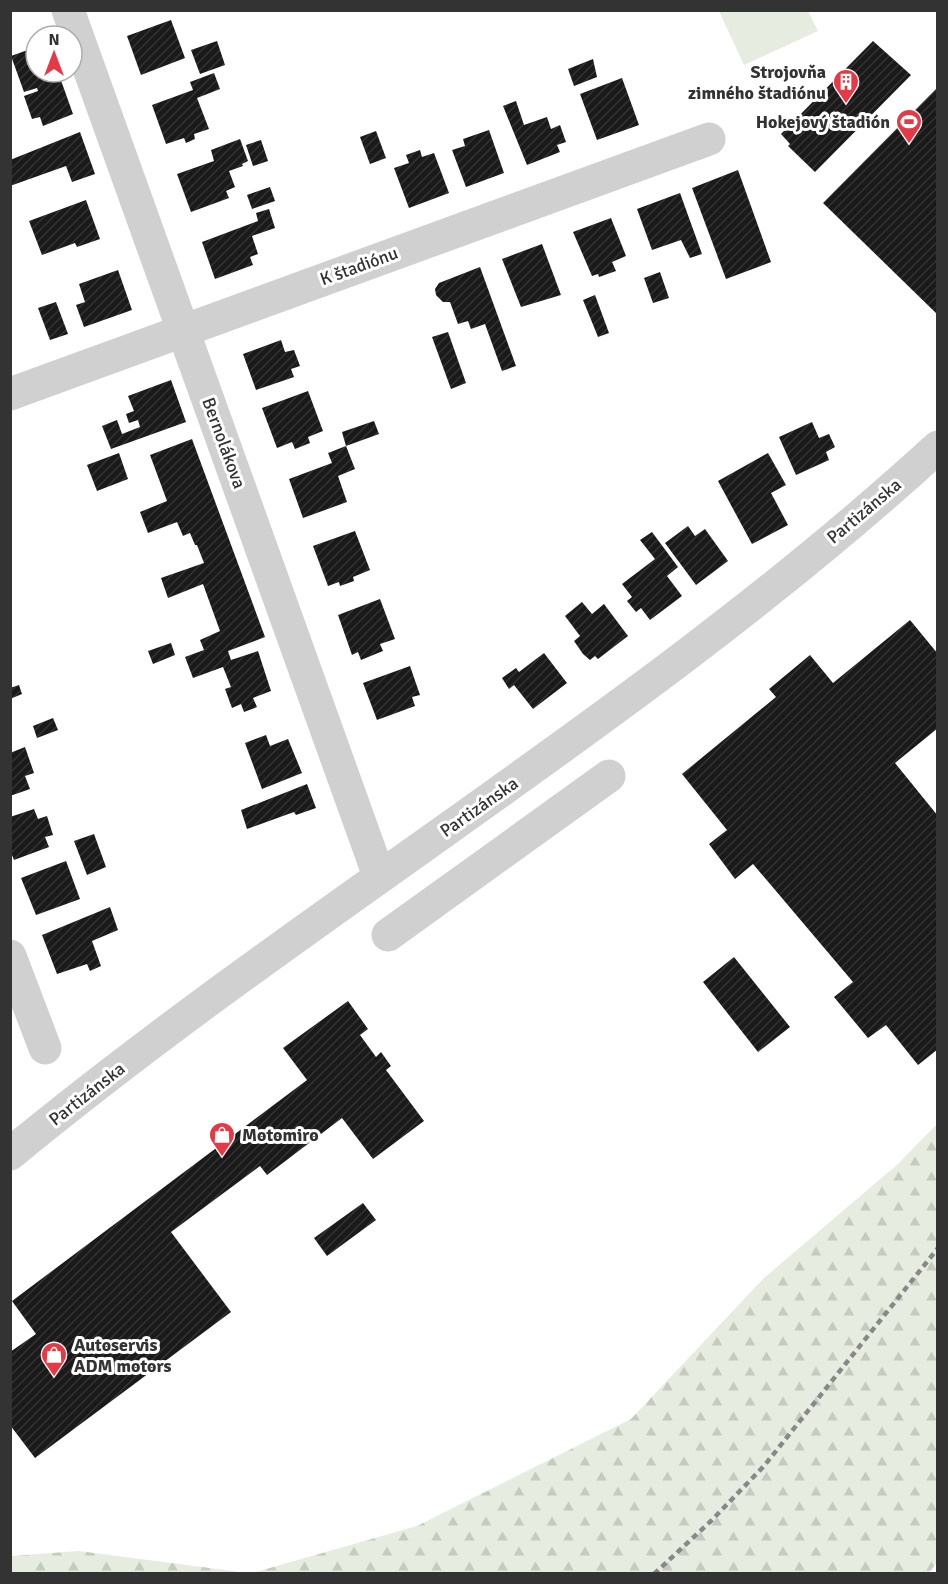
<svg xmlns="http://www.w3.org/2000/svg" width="948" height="1584" viewBox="0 0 948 1584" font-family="Signika,sans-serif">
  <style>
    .forest { fill: url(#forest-firs) }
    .pitch { fill: #e6ecdf }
    .building { fill: url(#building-hatch) }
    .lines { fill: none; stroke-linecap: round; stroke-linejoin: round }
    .minor { stroke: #d0d0d0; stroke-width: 33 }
    .rail { stroke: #888; stroke-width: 4.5; stroke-dasharray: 6 4.5; stroke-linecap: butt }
    .labels { text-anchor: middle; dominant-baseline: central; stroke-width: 6; stroke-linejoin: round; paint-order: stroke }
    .poi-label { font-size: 18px; font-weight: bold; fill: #333; stroke: #fff; text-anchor: end }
    .street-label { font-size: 18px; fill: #333; stroke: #fff }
  </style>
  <defs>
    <pattern id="forest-firs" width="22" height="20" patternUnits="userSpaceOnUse" patternTransform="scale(1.5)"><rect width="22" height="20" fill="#e6ecdf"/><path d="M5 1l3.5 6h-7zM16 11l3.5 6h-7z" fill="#c6cbc0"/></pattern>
    <pattern id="building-hatch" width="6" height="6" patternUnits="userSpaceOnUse" patternTransform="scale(1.5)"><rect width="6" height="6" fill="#1a1a1a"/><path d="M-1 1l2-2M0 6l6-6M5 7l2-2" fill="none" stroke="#333"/></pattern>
  </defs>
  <rect width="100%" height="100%" fill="#fff"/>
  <g class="forest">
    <path d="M937 1124 938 1561 929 1573H252L417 1526 631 1419 764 1278 898 1164Z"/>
    <path d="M79 1551 248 1573H11V1556Z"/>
  </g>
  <path class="pitch" d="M719 11H808L818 31 744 65Z"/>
  <g class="building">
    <path d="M171 20 185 58 141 75 127 36Z"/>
    <path d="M217 41 225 65 200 74 191 50Z"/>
    <path d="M873 41 911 75 815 172 788 146 790 144 781 134Z"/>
    <path d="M36 47V72H58L73 114 43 126 40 117 32 119 24 96 38 91 37 88 24 92 11 56Z"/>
    <path d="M593 59 597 77 574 86 568 69Z"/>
    <path d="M214 73 220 89 197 98 209 129 194 134 195 139 186 143 184 138 166 144 152 105 193 90 190 82Z"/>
    <path d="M622 78 639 125 597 140 580 94Z"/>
    <path d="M938 87V315L823 203Z"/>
    <path d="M516 101 524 125 547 117 551 129 560 125 566 142 557 145 560 152 527 165 503 106Z"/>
    <path d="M489 130 504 173 466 187 452 150 465 146 463 139Z"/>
    <path d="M376 131 386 158 370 164 360 137Z"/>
    <path d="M80 132 95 174 72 182 66 166 10 186V160Z"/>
    <path d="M240 139 248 161 242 164 243 166 229 171 235 187 226 191 229 198 191 212 177 174 214 161 211 150Z"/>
    <path d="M261 140 268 161 253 166 246 145Z"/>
    <path d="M420 150 422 157 434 153 449 193 409 208 394 168 409 163 406 155Z"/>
    <path d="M738 170 771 262 726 279 692 188Z"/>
    <path d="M270 187 275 201 252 209 247 195Z"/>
    <path d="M680 193 702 254 690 258 681 240 652 250 637 209Z"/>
    <path d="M86 200 100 239 77 247 75 243 42 255 29 221Z"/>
    <path d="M269 209 275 228 252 236 258 254 250 257 253 265 215 279 202 242 258 221 256 213Z"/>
    <path d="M611 218 626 256 612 262 616 271 599 277 598 274 592 276 573 232Z"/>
    <path d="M542 244 561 295 521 307 502 259Z"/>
    <path d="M480 267 516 366 502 371 485 324 471 329 468 321 458 324 450 302H443L436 295 435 289 439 283Z"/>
    <path d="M118 270 132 310 84 327 76 305 85 302 79 284Z"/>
    <path d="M660 272 669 298 653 303 644 278Z"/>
    <path d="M595 295 609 333 598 337 583 300Z"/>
    <path d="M56 302 68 334 50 340 38 308Z"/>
    <path d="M448 332 466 383 451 389 432 337Z"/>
    <path d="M281 340 285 352 294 350 300 366 291 369 294 377 256 390 243 354Z"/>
    <path d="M171 380 186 422 111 449 102 426 117 420 122 434 140 427 138 420 129 423 126 414 134 411 128 396Z"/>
    <path d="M308 391 323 431 308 437 310 443 295 449 292 442 277 448 262 408Z"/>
    <path d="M374 421 379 434 346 446 342 432Z"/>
    <path d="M812 422 819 438 829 434 835 447 826 452 829 460 796 475 779 437Z"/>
    <path d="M192 439 265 637 228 651 231 660 258 651 271 691 253 698 257 707 244 712 241 704 232 708 225 689 231 687 223 667 193 678 185 657 204 650 200 640 220 631 203 584 168 598 161 578 204 563 197 545H195L190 533 183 536 177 522 148 533 140 512 167 501 150 455Z"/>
    <path d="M346 446 355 469 338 476 347 502 303 518 289 479 332 463 328 453Z"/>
    <path d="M119 453 128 479 97 491 87 465Z"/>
    <path d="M768 453 786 485 771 493 788 525 752 544 718 481Z"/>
    <path d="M688 526 695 536 705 529 728 561 696 585 665 543Z"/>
    <path d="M355 531 370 570 353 577 354 581 340 586 339 582 328 586 313 546Z"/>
    <path d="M652 532 678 567 667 576 682 596 650 620 641 608 636 612 627 601 632 597 622 584 655 559 640 540Z"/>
    <path d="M380 599 395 639 380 644 383 651 361 660 358 652 352 655 338 615Z"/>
    <path d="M582 602 592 614 604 604 628 636 598 659 595 656 590 660 583 654 574 641 580 636 565 616Z"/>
    <path d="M910 620 938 654V728L895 763 938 816V1049L918 1065 886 1025 868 1038 834 997 853 982 753 864 735 879 709 844 727 830 682 774 776 697 769 689 810 655 833 683Z"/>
    <path d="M171 643 175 655 153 664 148 651Z"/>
    <path d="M544 653 567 683 533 709 514 685 509 689 502 678 516 668 519 672Z"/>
    <path d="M410 666 420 695 412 697 415 706 377 720 363 683Z"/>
    <path d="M19 685 22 694 10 699V688Z"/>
    <path d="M53 718 58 730 37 738 33 726Z"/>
    <path d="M266 735 270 746 288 739 302 773 262 789 245 743Z"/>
    <path d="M25 747 34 773 25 776 30 789 10 796V753Z"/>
    <path d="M307 784 316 808 296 815 294 812 247 829 241 810Z"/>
    <path d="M34 809 38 819 47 816 53 835 45 837 49 847 14 860 10 850V817Z"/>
    <path d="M94 834 106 867 87 875 74 841Z"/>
    <path d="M66 861 80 899 36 915 21 878Z"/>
    <path d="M110 907 118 930 92 941 101 966 90 971 87 964 57 974 42 935Z"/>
    <path d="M734 957 790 1027 758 1052 703 982Z"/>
    <path d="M348 1001 368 1029 360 1035 376 1057 381 1052 391 1066 386 1070 424 1121 373 1159 342 1118 267 1175 260 1166 171 1232 231 1312 35 1458 10 1425V1352L36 1334 12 1301 307 1080 283 1048Z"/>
    <path d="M363 1203 376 1220 327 1256 314 1238Z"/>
  </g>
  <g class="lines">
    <g class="minor">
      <path d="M68 10 379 876"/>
      <path d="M10 394 709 139"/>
      <path d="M388 935 609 776"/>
      <path d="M10 956 45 1048"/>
      <path d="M10 1154C310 907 650 711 938 447"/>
    </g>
    <path class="rail" d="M654 1574 711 1521 764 1466 938 1248"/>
  </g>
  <defs>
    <symbol id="building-pin" viewBox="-11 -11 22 30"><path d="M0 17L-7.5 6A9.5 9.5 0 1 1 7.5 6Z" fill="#e63946" stroke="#fff"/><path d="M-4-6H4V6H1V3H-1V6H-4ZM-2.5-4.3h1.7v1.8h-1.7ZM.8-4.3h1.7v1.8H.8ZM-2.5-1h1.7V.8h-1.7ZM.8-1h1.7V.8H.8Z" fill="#fff"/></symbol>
    <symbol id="stadium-pin" viewBox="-11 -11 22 30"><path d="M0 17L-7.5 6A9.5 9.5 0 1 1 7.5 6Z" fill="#e63946" stroke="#fff"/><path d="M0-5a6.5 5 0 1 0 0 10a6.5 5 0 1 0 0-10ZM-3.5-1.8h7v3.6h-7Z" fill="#fff"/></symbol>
    <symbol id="shop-pin" viewBox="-11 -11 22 30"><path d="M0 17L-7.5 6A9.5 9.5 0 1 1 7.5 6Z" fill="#e63946" stroke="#fff"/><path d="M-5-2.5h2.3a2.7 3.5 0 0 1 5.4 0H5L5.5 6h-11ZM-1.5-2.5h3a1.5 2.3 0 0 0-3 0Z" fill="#fff"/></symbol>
  </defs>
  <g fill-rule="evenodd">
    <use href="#building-pin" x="831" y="67" width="30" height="40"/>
    <use href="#stadium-pin" x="894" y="107" width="30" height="40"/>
    <use href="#shop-pin" x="207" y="1120" width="30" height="40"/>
    <use href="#shop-pin" x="39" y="1340" width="30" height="40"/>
  </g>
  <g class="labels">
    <g class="poi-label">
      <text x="826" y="72">Strojovňa<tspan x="826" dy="21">zimného štadiónu</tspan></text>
      <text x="890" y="122">Hokejový štadión</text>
      <text x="242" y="1135" text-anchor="start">Motomiro</text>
      <text x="74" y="1345" text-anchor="start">Autoservis<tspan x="74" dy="21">ADM motors</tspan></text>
    </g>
    <g class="street-label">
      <text transform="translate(359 266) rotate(-20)">K štadiónu</text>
      <text transform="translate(224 443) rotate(70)">Bernolákova</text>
      <text transform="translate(864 511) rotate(-40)">Partizánska</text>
      <text transform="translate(479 807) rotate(-35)">Partizánska</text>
      <text transform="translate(87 1094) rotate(-38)">Partizánska</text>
    </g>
  </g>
  <rect width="948" height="1584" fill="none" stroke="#333333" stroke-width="24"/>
  <g transform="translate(54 54)"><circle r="28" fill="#ffffff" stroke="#adadad" stroke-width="1.5"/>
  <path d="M0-4.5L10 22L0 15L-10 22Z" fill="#e63946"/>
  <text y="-9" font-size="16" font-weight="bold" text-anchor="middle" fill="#333333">N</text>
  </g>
</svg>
